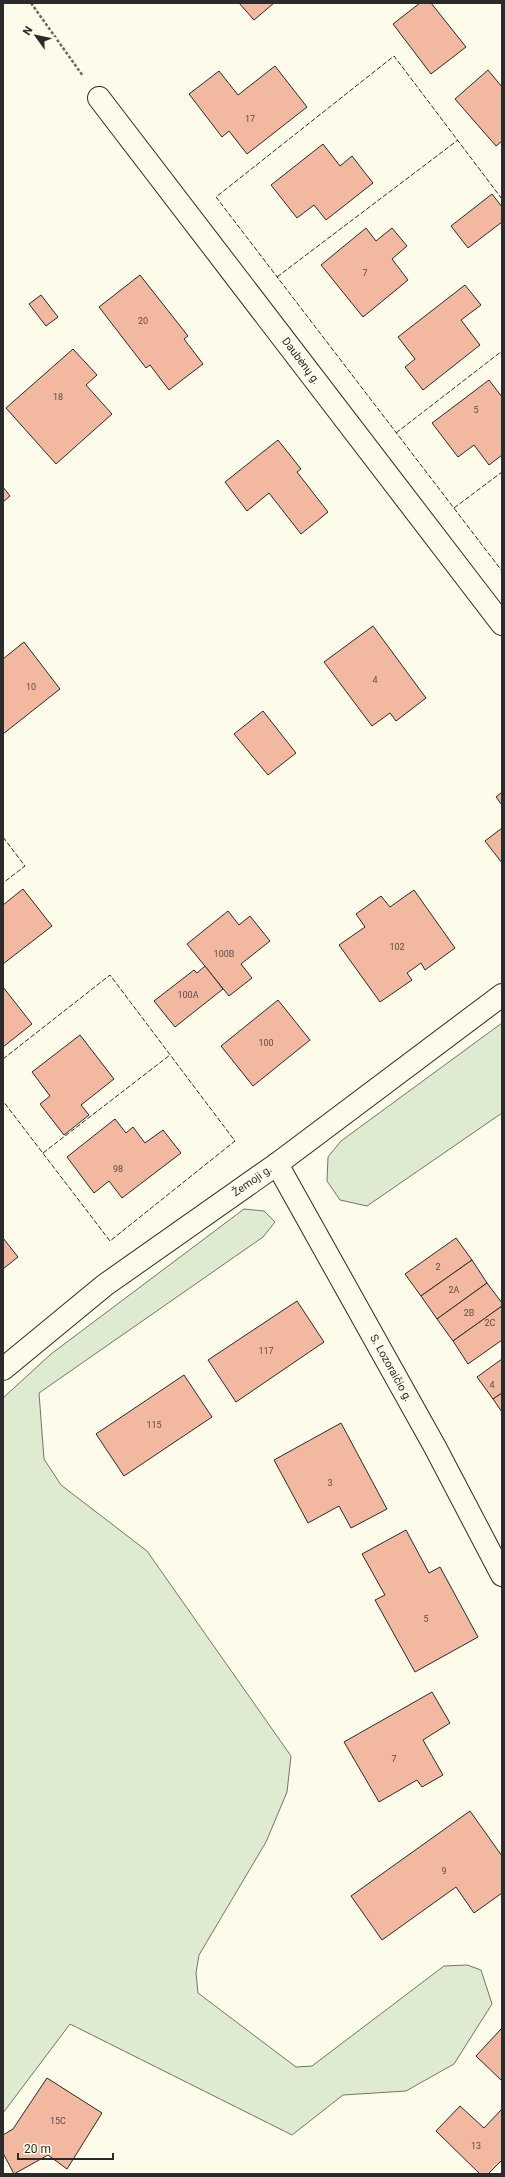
<svg xmlns="http://www.w3.org/2000/svg" width="505" height="2177" viewBox="0 0 505 2177" font-family="Roboto,sans-serif">
  <style>
    .green { fill: #deebd1; stroke: #74746e }
    .building { fill: #f2b8a0; stroke: #2b2b2b }
    .lines { fill: none; stroke-linecap: round; stroke-linejoin: round }
    .minor-casing { stroke: #2b2b2b; stroke-width: 24 }
    .path { stroke: #6a6964; stroke-width: 2.5; stroke-dasharray: 3 2; stroke-linecap: butt }
    .minor { stroke: #fdfbea; stroke-width: 22 }
    .fence { stroke: #2b2b2b; stroke-width: 1; stroke-dasharray: 5 2; stroke-linecap: butt }
    .labels { text-anchor: middle; dominant-baseline: central; stroke-width: 3; stroke-linejoin: round; paint-order: stroke }
    .number-label { font-size: 9px; fill: #5d4e48 }
    .street-label { font-size: 11px; fill: #2b2b2b; stroke: #fdfbea }
  </style>
  <rect width="100%" height="100%" fill="#fdfbea"/>
  <g class="green">
    <path d="M502 1023V1113L367 1206 340 1200 327 1181 328 1157 341 1141Z"/>
    <path d="M244 1209 264 1211 275 1222 263 1237 39 1393 44 1459 61 1485 147 1551 291 1756 287 1792 266 1842 199 1955 196 1973 198 1993 296 2067 312 2066 444 1966 467 1965 481 1970 492 2004 454 2064 406 2091 343 2095 292 2135 70 2024 3 2113V1398L51 1354Z"/>
  </g>
  <g class="building">
    <path d="M239 3H274L254 20Z"/>
    <path d="M420 3H431L466 47 431 74 393 24Z"/>
    <path d="M275 66 307 107 247 154 229 131 222 137 189 94 219 71 238 95Z"/>
    <path d="M488 70 502 87V141L496 146 455 99Z"/>
    <path d="M323 144 340 166 352 156 373 183 326 220 314 205 297 218 271 185Z"/>
    <path d="M492 194 502 207V222L468 248 451 226Z"/>
    <path d="M366 228 376 241 392 228 407 246 392 259 408 280 363 317 321 265Z"/>
    <path d="M140 275 188 336 184 339 203 364 169 390 150 365 146 368 99 307Z"/>
    <path d="M465 285 481 305 461 320 480 345 423 390 405 367 415 359 398 337Z"/>
    <path d="M41 295 58 317 46 326 29 304Z"/>
    <path d="M73 349 97 375 86 385 112 414 56 464 6 408Z"/>
    <path d="M489 380 502 397V455L489 465 474 445 458 457 432 423Z"/>
    <path d="M278 440 301 469 297 472 328 512 301 534 269 493 247 511 225 482Z"/>
    <path d="M3 487 10 496 3 502Z"/>
    <path d="M373 626 426 698 396 721 390 713 372 726 324 662Z"/>
    <path d="M24 642 60 689 3 734V659Z"/>
    <path d="M263 711 296 753 268 775 234 734Z"/>
    <path d="M502 792V805L496 797Z"/>
    <path d="M502 828V863L485 841Z"/>
    <path d="M23 889 52 926 3 964V905Z"/>
    <path d="M414 890 455 948 425 970 421 963 407 973 412 980 380 1002 339 945 365 927 356 914 381 896 390 907Z"/>
    <path d="M228 911 239 925 250 916 270 941 241 964 252 978 229 996 187 944Z"/>
    <path d="M205 966 223 989 175 1027 154 1001 194 970 197 973Z"/>
    <path d="M3 987 32 1024 3 1047Z"/>
    <path d="M278 1000 310 1040 253 1086 221 1046Z"/>
    <path d="M80 1035 114 1079 81 1105 89 1115 64 1135 40 1104 50 1096 32 1072Z"/>
    <path d="M115 1119 126 1133 133 1127 145 1143 163 1130 181 1153 122 1198 109 1181 94 1193 67 1157Z"/>
    <path d="M3 1238 18 1257 3 1269Z"/>
    <path d="M456 1238 472 1260 421 1296 405 1274Z"/>
    <path d="M472 1260 487 1283 437 1319 421 1296Z"/>
    <path d="M487 1283 502 1303V1306L453 1341 437 1319Z"/>
    <path d="M297 1301 324 1342 236 1402 208 1360Z"/>
    <path d="M502 1306V1340L468 1364 453 1341Z"/>
    <path d="M502 1359V1393L493 1399 477 1377Z"/>
    <path d="M184 1375 212 1417 124 1476 96 1434Z"/>
    <path d="M502 1393V1412L493 1399Z"/>
    <path d="M341 1423 387 1509 351 1528 339 1506 308 1523 274 1460Z"/>
    <path d="M406 1530 429 1573 440 1567 478 1637 415 1672 375 1600 385 1595 362 1554Z"/>
    <path d="M432 1692 450 1723 423 1740 443 1775 422 1787 417 1780 379 1802 344 1742Z"/>
    <path d="M470 1811 502 1856V1893L474 1913 456 1887 382 1940 351 1896Z"/>
    <path d="M501 2029 502 2030V2081L476 2056Z"/>
    <path d="M47 2078 102 2113 67 2169 48 2155 14 2174 3 2153V2135L13 2129Z"/>
    <path d="M460 2106 484 2128 502 2109V2160L488 2174H480L436 2131Z"/>
  </g>
  <g class="lines">
    <defs>
      <g id="minor">
        <path d="M99 98 502 624"/>
        <path d="M277 1164 435 1447 502 1575"/>
        <path d="M3 1369 105 1285 277 1164 502 995"/>
      </g>
    </defs>
    <use href="#minor" class="minor-casing"/>
    <path class="path" d="M31 3 83 76"/>
    <use href="#minor" class="minor"/>
    <g class="fence">
      <path d="M502 199 394 56 216 197 502 571"/>
      <path d="M277 277 458 140"/>
      <path d="M396 433 502 351"/>
      <path d="M454 508 502 472"/>
      <path d="M3 837 25 866 3 883"/>
      <path d="M3 1059 110 975 235 1141 110 1241 3 1101"/>
      <path d="M43 1153 170 1055"/>
    </g>
  </g>
  <g class="labels">
    <g class="number-label">
      <text x="250" y="119">17</text>
      <text x="365" y="273">7</text>
      <text x="143" y="321">20</text>
      <text x="58" y="397">18</text>
      <text x="476" y="410">5</text>
      <text x="375" y="680">4</text>
      <text x="31" y="687">10</text>
      <text x="397" y="947">102</text>
      <text x="224" y="954">100B</text>
      <text x="188" y="995">100A</text>
      <text x="266" y="1043">100</text>
      <text x="118" y="1169">98</text>
      <text x="438" y="1267">2</text>
      <text x="454" y="1290">2A</text>
      <text x="469" y="1313">2B</text>
      <text x="490" y="1323">2C</text>
      <text x="266" y="1351">117</text>
      <text x="492" y="1385">4</text>
      <text x="154" y="1425">115</text>
      <text x="330" y="1483">3</text>
      <text x="426" y="1619">5</text>
      <text x="394" y="1759">7</text>
      <text x="444" y="1871">9</text>
      <text x="58" y="2121">15C</text>
      <text x="476" y="2146">13</text>
    </g>
    <g class="street-label">
      <text transform="translate(301 361) rotate(53)">Daubėnų g.</text>
      <text transform="translate(252 1181) rotate(-35)">Žemoji g.</text>
      <text transform="translate(391 1368) rotate(61)">S. Lozoraičio g.</text>
    </g>
  </g>
  <rect width="505" height="2177" fill="none" stroke="#2b2b2b" stroke-width="8"/>
  <g transform="translate(36 36) rotate(303)" stroke="#fdfbea" stroke-width="3" paint-order="stroke">
  <path d="M0-3L7 15L0 10L-7 15Z" fill="#2b2b2b"/>
  <text y="-6" font-size="11" font-weight="bold" text-anchor="middle" fill="#2b2b2b">N</text>
  </g>
  <path d="M18 2153v6h95v-6" fill="none" stroke="#2b2b2b" stroke-width="2"/>
  <text x="24" y="2153" font-size="12" fill="#2b2b2b" stroke="#fdfbea" stroke-width="3" paint-order="stroke">20 m</text>
</svg>
